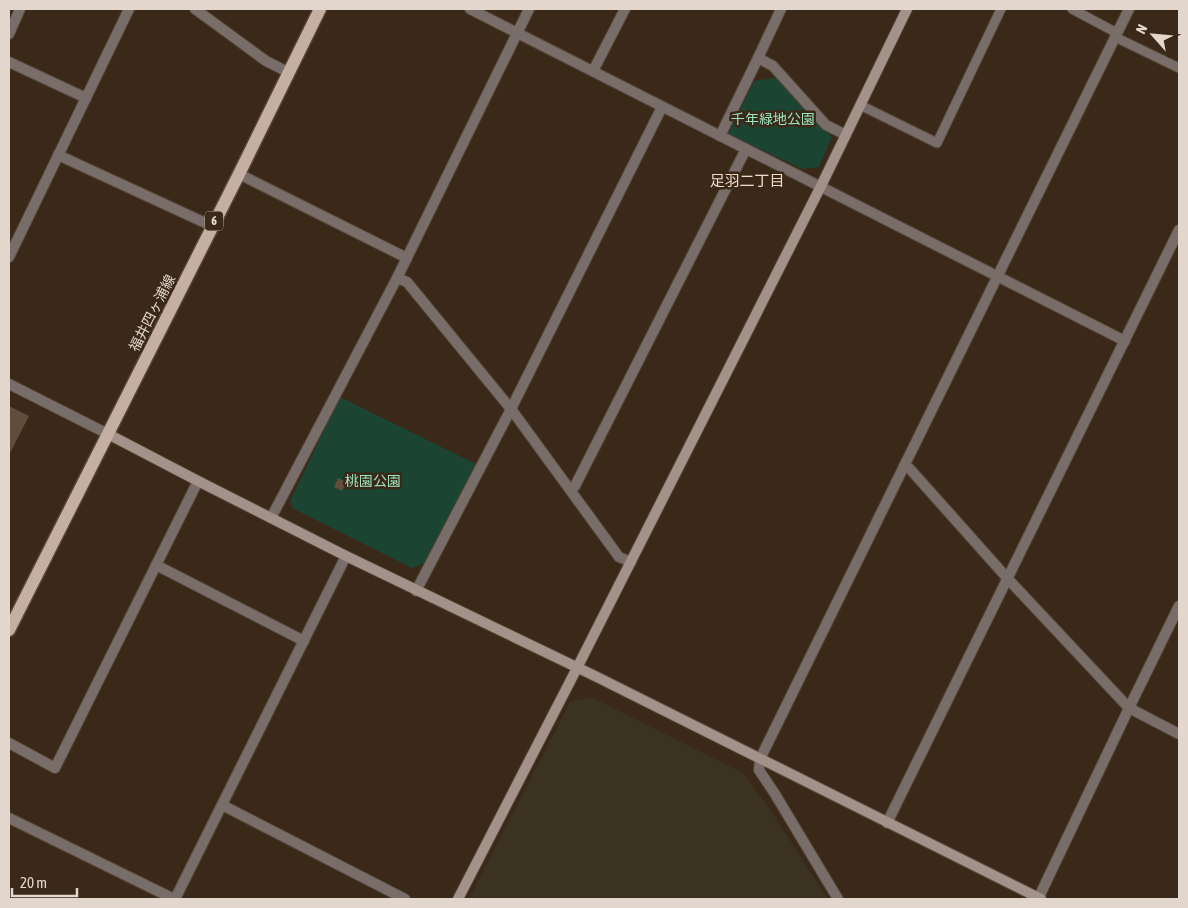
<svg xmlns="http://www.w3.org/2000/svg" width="1188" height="908" viewBox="0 0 1188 908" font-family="'Asap Condensed','Noto Sans JP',sans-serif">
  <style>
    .industrial { fill: #3b3222 }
    .green { fill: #1b4433 }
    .building { fill: #604d3c }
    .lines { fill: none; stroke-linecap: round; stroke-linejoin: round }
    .lane-casing { stroke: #554436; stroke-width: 11 }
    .street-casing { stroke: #554436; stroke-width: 12 }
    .secondary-casing { stroke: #554436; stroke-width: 12 }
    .primary-casing { stroke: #554436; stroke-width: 15 }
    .lane { stroke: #786d68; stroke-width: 9 }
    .street { stroke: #786d68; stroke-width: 10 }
    .secondary { stroke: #a39289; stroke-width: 10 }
    .primary { stroke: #c5aea2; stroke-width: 12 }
    .labels { text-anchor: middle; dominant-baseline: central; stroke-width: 5; stroke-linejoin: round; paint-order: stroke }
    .shield { fill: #3a2819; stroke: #b0a297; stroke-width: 1 }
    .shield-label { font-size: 12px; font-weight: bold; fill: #e3d7cd }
    .park-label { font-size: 14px; fill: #9ae2c0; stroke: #3a2819 }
    .street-label { font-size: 14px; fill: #e3d7cd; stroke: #3a2819 }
    .neighbourhood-label { font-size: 15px; fill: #f3dbc8; stroke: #3a2819 }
  </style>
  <rect width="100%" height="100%" fill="#3a2819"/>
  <path class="industrial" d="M591 697 743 773 767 805 828 899H469L570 702Z"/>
  <g class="green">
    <path d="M779 77 832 137 819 167 802 169 728 134 754 81Z"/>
    <path d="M340 397 476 464 424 563 412 568 292 508 290 501Z"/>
  </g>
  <g class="building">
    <path d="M9 406 29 416 9 455Z"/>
    <path d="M338 478 346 482 342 491 334 487Z"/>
  </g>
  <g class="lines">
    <defs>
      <g id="lane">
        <path d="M1072 9 1117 33"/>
        <path d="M1115 37 1179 68"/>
        <path d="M860 105 937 143 1001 9"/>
      </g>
      <g id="street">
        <path d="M195 9 266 61 288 72"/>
        <path d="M470 9 1125 341"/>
        <path d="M9 34 20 9"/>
        <path d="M758 58 773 66 826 125 846 135"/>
        <path d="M9 62 86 98"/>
        <path d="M593 71 625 9"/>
        <path d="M720 136 758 58 781 9"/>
        <path d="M58 155 212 226"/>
        <path d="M239 174 407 258"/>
        <path d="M9 257 129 9"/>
        <path d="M397 278 407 282 511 409 619 557 631 562"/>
        <path d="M9 384 108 434"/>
        <path d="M904 466 910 469 1008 579 1129 708 1179 734"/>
        <path d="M571 489 575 486 746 149"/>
        <path d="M271 518 397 278 529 9"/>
        <path d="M156 565 304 641"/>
        <path d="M416 591 511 409 662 107"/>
        <path d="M9 743 55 768 198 481"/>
        <path d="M222 805 405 899"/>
        <path d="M9 818 174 899"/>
        <path d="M887 823 1179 230"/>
        <path d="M175 899 346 556"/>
        <path d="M838 899 775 794 759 770 760 759 1129 9"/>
        <path d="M1038 899 1129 708 1179 606"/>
      </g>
      <g id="secondary">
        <path d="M108 434 198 481 346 556 597 677 1041 899"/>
        <path d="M458 899 577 668 821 186 907 9"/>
      </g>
      <path id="primary" d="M9 630 239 174 320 9"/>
    </defs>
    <use href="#lane" class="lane-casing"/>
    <use href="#street" class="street-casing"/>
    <use href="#secondary" class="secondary-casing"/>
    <use href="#primary" class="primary-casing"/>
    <use href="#lane" class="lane"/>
    <use href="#street" class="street"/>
    <use href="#secondary" class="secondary"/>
    <use href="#primary" class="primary"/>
  </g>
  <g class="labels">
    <rect class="shield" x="205" y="211.5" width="18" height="19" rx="4"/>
    <g class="shield-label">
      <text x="214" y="221">6</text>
    </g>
    <g class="park-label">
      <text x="773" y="119">千年緑地公園</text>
      <text x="373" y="481">桃園公園</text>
    </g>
    <g class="street-label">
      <text transform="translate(152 313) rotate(-63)">福井四ヶ浦線</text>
    </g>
    <g class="neighbourhood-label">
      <text x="747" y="180">足羽二丁目</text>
    </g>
  </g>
  <rect width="1188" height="908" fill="none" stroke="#e3d7cd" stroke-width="20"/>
  <g transform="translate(1153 35) rotate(297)" stroke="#3a2819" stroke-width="4" paint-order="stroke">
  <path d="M0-4L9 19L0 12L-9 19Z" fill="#e3d7cd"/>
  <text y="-8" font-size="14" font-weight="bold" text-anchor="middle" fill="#e3d7cd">N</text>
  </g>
  <path d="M12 888v8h65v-8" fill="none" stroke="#e3d7cd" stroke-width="2.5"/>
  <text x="20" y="888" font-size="15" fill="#e3d7cd" stroke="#3a2819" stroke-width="4" paint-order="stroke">20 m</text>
</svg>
